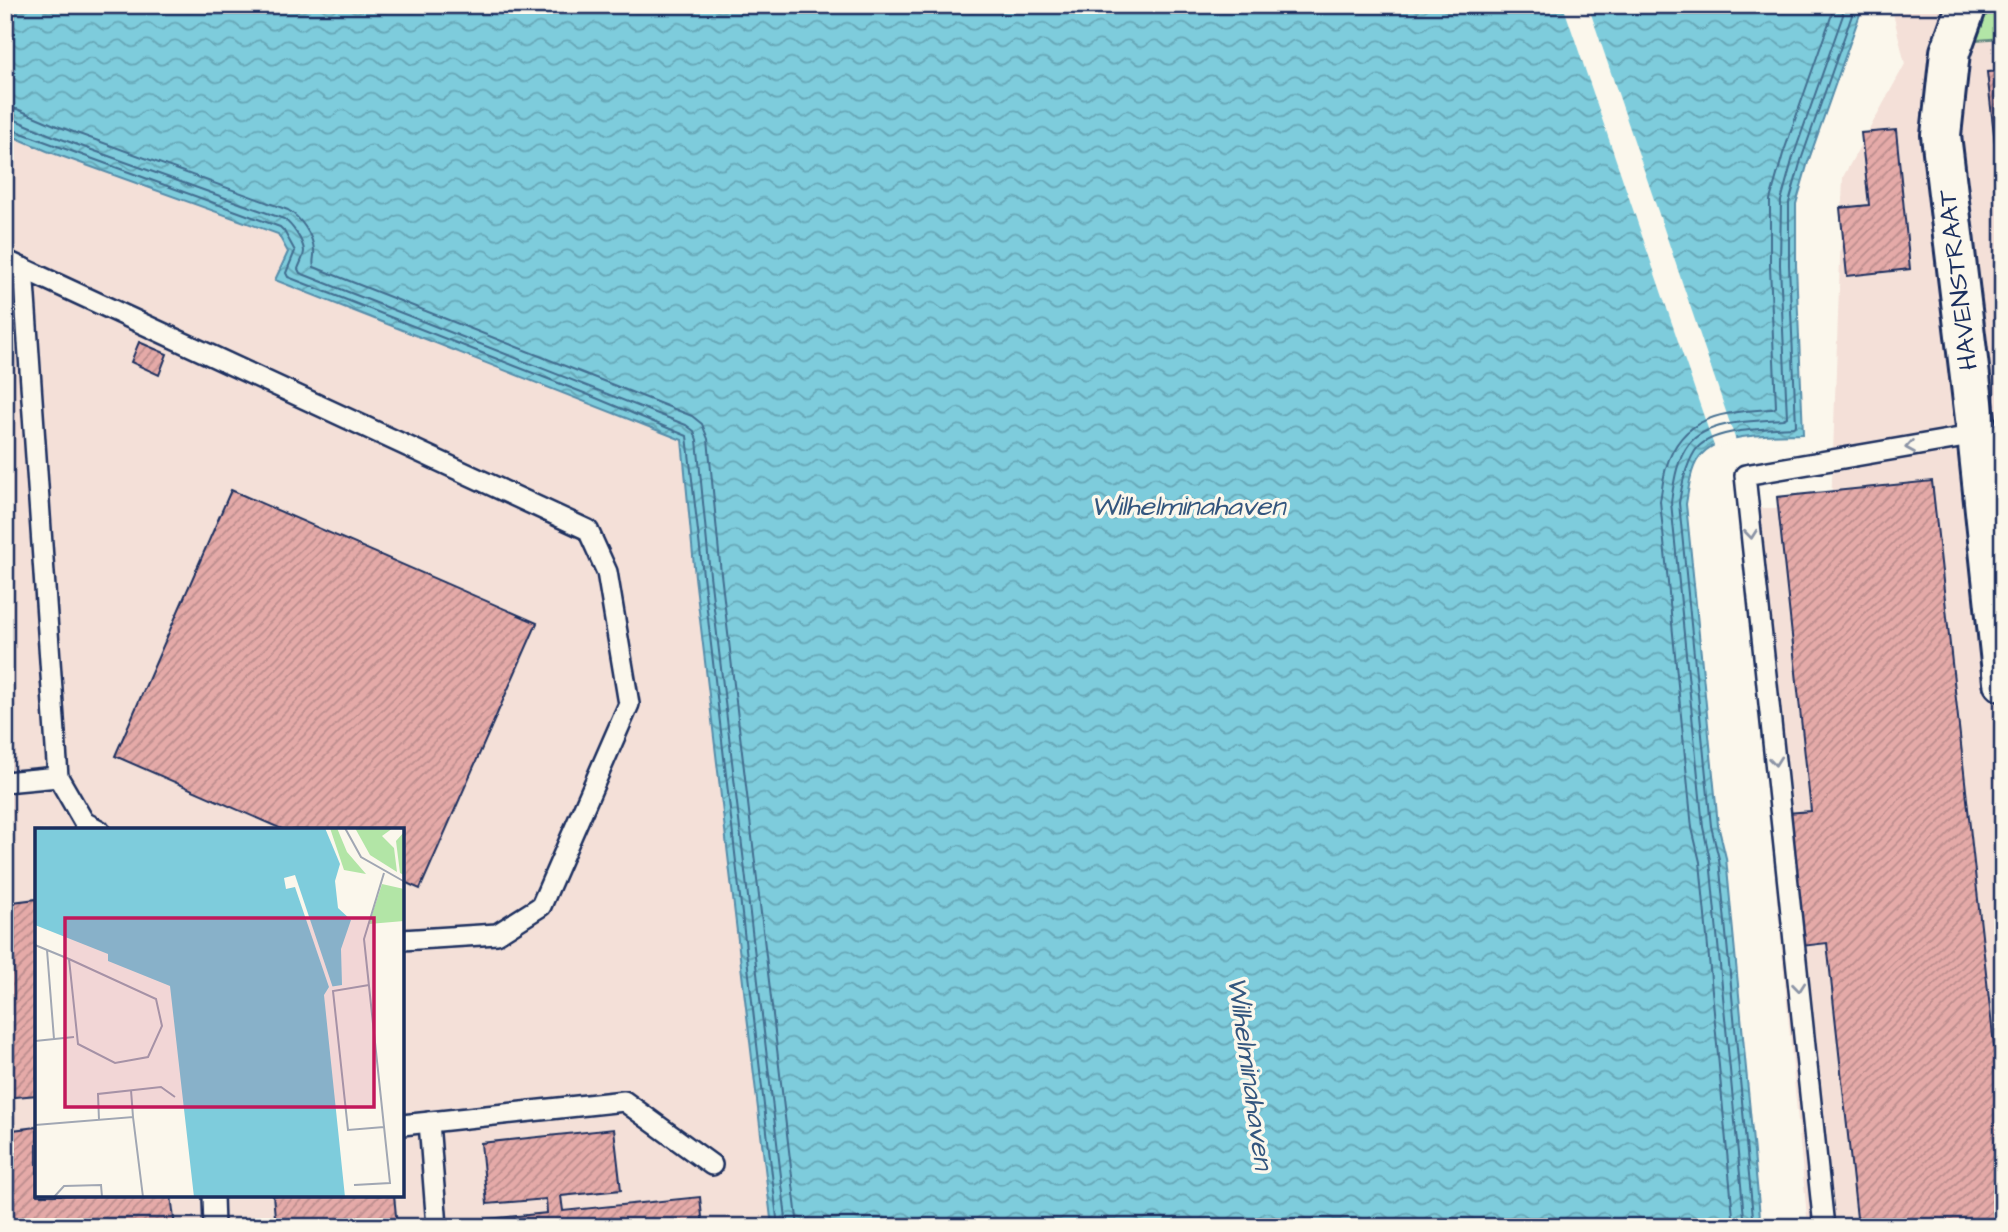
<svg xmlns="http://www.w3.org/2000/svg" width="2008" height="1232" viewBox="0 0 2008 1232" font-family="'Architects Daughter',sans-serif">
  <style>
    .built { fill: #f4e0d8; fill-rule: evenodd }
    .grass { fill: #b2e5a6; stroke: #668a82; stroke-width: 2 }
    .water { fill: url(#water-waves); stroke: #568daa; stroke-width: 2 }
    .pier { fill: #fbf7ec }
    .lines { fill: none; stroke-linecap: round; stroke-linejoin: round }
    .shore { stroke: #436e90; stroke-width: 2 }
    .building { fill: url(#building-hatch); stroke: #1b2f5e; stroke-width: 2 }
    .service-casing { stroke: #1b2f5e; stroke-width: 24 }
    .minor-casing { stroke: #1b2f5e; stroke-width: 44 }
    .service { stroke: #fbf7ec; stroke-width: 19 }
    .minor { stroke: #fbf7ec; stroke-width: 38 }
    .oneway { stroke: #8b93a5 }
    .labels { text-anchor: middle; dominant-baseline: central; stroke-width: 7; stroke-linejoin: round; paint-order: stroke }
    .street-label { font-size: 26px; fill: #1b2f5e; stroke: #fbf7ec }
    .water-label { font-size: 28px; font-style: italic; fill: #34567e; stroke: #fbf7ec }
    .inset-road { fill: none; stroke: #a1a7b3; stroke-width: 2 }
    .view { fill: #c2185b; fill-opacity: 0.15; stroke: #c2185b; stroke-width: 3.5 }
    .inset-edge { fill: none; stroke: #1b2f5e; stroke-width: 3.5 }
  </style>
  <defs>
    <pattern id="water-waves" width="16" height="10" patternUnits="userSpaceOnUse" patternTransform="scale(1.75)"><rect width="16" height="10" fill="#7eccdc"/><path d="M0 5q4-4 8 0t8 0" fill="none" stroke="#66a6b6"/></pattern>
    <pattern id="building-hatch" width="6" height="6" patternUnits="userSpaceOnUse" patternTransform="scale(1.75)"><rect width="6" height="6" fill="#e5aaa8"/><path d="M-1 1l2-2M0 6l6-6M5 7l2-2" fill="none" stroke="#b98b8c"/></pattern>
  </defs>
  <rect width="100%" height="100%" fill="#fbf7ec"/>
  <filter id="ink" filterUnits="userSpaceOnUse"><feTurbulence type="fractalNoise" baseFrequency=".0143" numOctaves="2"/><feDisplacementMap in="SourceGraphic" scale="14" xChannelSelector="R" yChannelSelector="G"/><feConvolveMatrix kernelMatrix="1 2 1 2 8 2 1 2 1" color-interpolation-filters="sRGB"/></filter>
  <g filter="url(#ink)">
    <g class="built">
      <path d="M1891 5H2003V1227H1808L1740 508H1831L1843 177 1905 64Z"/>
      <path d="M5 113 288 220 692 434 784 1227H5ZM37 830H402V1195H37Z"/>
    </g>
    <path class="grass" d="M1989 5H2003V38L1977 40Z"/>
    <path class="water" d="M5 5H1857L1860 14 1808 162 1796 204V265L1803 434C1775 435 1724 432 1703 453 1690 465 1689 488 1686 504L1718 825 1726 858 1761 1227H772L695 577 682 440 275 280 288 252 278 234 47 151 5 133Z"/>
    <path class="pier" d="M1563 5H1588L1736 441 1715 449Z"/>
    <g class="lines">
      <g class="shore">
        <path d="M5 108 17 109 57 126 288 210C300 217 313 235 314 250 315 256 312 261 314 267L692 416 702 424 708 439 721 574 798 1227"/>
        <path d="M5 118 13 119 53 136 284 219C292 225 303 240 304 251 304 257 300 263 298 269L300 273 686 425 694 431 697 440 710 575 787 1227"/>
        <path d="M5 127 280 227 284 231 295 251 286 273 288 277 584 393 687 436 778 1227"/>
        <path d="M1734 1227 1700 862 1692 828 1660 501C1662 490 1663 478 1666 468 1682 414 1725 412 1773 409L1776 407 1770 266V200L1783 154 1832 14 1831 5"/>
        <path d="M1745 1227 1710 860 1703 827 1671 502C1674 482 1676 461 1689 444 1707 420 1757 421 1783 419L1787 417 1780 265 1781 201 1793 157 1843 15 1842 5"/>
        <path d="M1754 1227 1719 859 1711 826 1679 503C1682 485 1685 467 1695 451 1710 428 1767 429 1793 427L1796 425 1789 265V203L1801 160 1852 15 1851 5"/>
      </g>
    </g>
    <g class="building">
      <path d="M2003 71V215L1987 72Z"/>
      <path d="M1896 130 1910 269 1847 276 1840 208 1869 205 1861 133Z"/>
      <path d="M139 342 167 354 159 375 131 362Z"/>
      <path d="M1932 481 2003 1127V1227H1858L1827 943 1802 946 1788 813 1811 811 1777 497Z"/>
      <path d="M231 490 537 623 420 889 402 881V830H284L115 756Z"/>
      <path d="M37 899V1095L5 1098V903Z"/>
      <path d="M37 1127V1195H171L175 1227H5V1131Z"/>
      <path d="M614 1129 621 1190 561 1196 563 1211 700 1197 703 1227H489L488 1219 547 1213 546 1199 487 1204 481 1143Z"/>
      <path d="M273 1195H394L397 1226 276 1227Z"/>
    </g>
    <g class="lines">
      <defs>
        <g id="service">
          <path d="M5 260 588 530 607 572 629 704 541 906 497 934 402 940"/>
          <path d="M23 268 58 777 84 822 99 830"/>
          <path d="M5 782 58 777"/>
          <path d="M429 1122 437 1227"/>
          <path d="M402 1125 624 1101 712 1165"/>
          <path d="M213 1195 214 1227"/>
          <path d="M1824 1227 1745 475 1977 435"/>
        </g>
        <path id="minor" d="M1967 5 1950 52 1941 135 1977 435 2003 682"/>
      </defs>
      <use href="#service" class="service-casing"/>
      <use href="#minor" class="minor-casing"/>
      <use href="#service" class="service"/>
      <use href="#minor" class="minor"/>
    </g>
    <defs><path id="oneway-chevron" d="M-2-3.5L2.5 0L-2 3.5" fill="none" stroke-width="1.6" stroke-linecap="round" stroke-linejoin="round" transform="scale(1.75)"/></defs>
    <g class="oneway">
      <use href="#oneway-chevron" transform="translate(1910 447) rotate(170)"/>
      <use href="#oneway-chevron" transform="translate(1751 534) rotate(84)"/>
      <use href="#oneway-chevron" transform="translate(1775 761) rotate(84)"/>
      <use href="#oneway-chevron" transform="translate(1799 987) rotate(84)"/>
    </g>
  </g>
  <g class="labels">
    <g class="street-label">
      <text transform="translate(1958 280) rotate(-97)">HAVENSTRAAT</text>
    </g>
    <g class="water-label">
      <text x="1188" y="506">Wilhelminahaven</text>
      <text transform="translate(1250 1073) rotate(82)">Wilhelminahaven</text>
    </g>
  </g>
  <g transform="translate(35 828)">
    <rect width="369" height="369" fill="#fbf7ec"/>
    <path d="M295 0H302L312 24 331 46 309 42ZM320 0H358L347 8 359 20 362 44 335 27ZM369 4 370 47H369L365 45 361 13ZM347 56 369 61V93L334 96Z" fill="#b2e5a6"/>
    <path d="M0 0H290L305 36 300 53 303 80 316 92 306 121 307 157 294 159 289 167 310 369H159L135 158 73 133V126L0 97Z" fill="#7eccdc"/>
    <path d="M260 47 298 160 295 162 260 59 251 61 249 50Z" fill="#fbf7ec"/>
    <path class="inset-road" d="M310 0 326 29 370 54M0 117 34 131 121 171 127 198 113 229 80 235 43 216 34 131M12 122 19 211M334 157 298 163 313 302 349 299M0 213 39 209M96 262 98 289M64 292 63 266 126 259 140 269M0 297 98 289 108 369M319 357 355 355 329 111 349 45M19 369 29 358 66 357 67 369"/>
    <path class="view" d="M30 90H339V279H30Z"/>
    <rect width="369" height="369" class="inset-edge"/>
  </g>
  <rect width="2008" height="1232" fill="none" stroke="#fbf7ec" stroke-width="28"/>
  <rect x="14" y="14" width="1980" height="1204" fill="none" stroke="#1b2f5e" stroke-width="2.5" filter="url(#ink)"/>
</svg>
